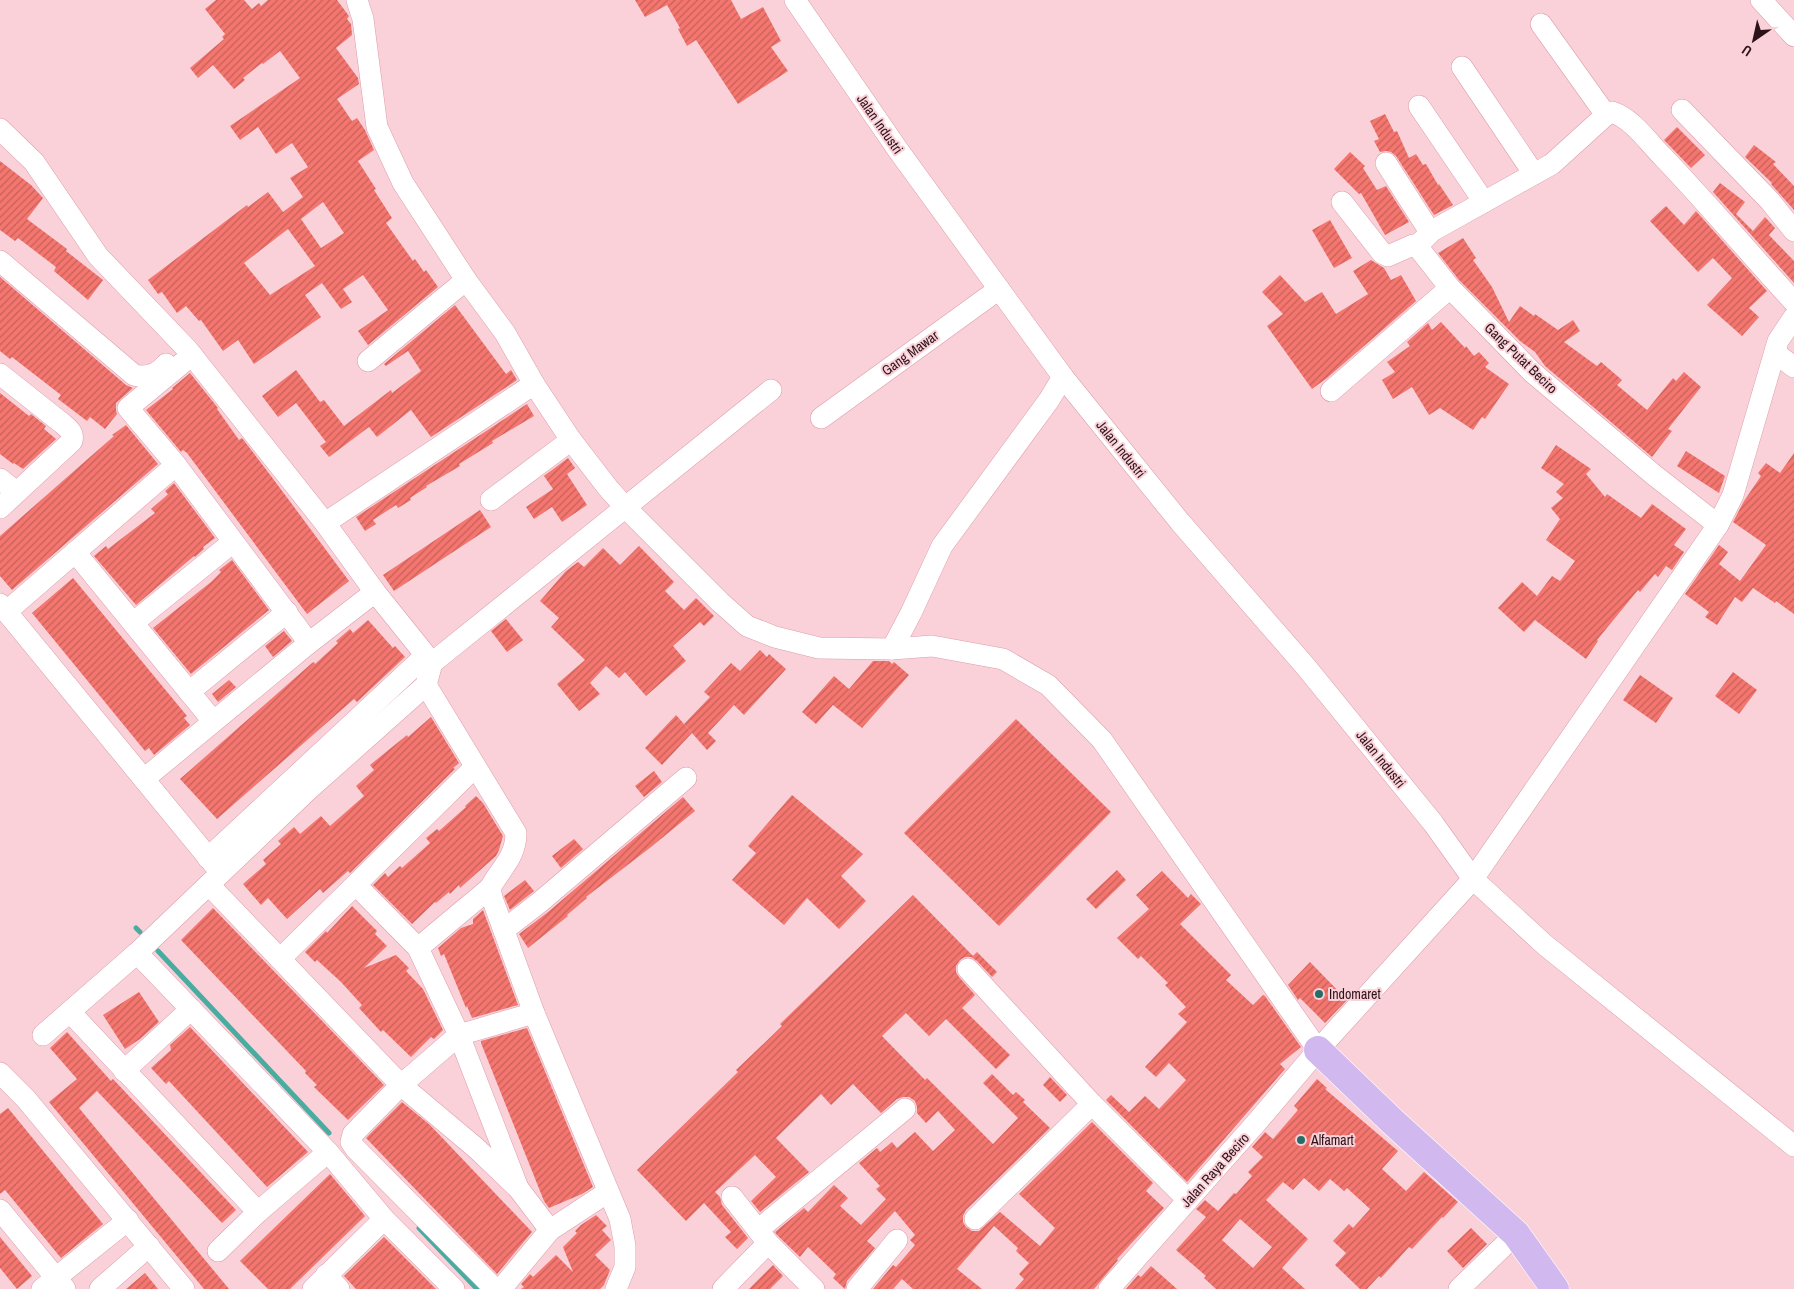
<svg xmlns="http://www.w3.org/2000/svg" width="1794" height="1289" viewBox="0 0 1794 1289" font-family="'Archivo Narrow',sans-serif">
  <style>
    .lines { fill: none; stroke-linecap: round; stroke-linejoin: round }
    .stream { stroke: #48aca0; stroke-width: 5 }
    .building { fill: url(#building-hatch); fill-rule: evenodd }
    .minor-casing { stroke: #dd9dab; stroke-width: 22 }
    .major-casing { stroke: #fff; stroke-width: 29 }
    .minor { stroke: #fff; stroke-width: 21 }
    .major { stroke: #d1b8ee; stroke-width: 28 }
    .poi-dot { fill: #256e66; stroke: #fad1d9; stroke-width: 2 }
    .labels { text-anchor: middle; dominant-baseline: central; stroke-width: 4; stroke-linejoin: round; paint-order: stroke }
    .street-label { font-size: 14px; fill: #2b1319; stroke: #fad1d9 }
    .poi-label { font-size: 14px; fill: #2b1319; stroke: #fad1d9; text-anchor: start }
  </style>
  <defs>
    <pattern id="building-hatch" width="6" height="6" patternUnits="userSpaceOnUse" patternTransform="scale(1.25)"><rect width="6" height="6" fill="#f4766f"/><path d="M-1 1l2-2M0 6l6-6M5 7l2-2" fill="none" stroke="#c6605a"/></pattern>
  </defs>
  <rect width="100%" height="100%" fill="#fad1d9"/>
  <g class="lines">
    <g class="stream">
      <path d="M136 928 140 932"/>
      <path d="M158 951 329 1133"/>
      <path d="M419 1228 477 1289"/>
    </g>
  </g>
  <g class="building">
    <path d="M216 0H244L252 9 259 3 261 6 268 0H337L349 16 347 19 351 24 352 35 336 48 358 78 359 84 337 99 352 121 357 118 365 130 374 150 358 161 376 189 374 190 392 218 386 223 413 261 415 259 424 272 426 270 438 287 368 345 358 331 388 310 363 275 343 289 352 302 341 309 322 283 305 295 321 317 254 364 238 340 223 351 201 320 199 321 186 306 177 313 162 292 158 294 148 280 247 205 248 207 268 192 283 212 303 197 290 178 308 167 292 143 276 154 258 127 240 140 230 126 300 78 280 51 263 64 262 63 243 78 245 80 234 89 213 65 198 78 190 68 224 39 222 37 225 34 205 9ZM323 202 344 233 321 248 301 219ZM288 229 315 266 270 295 244 263Z"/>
    <path d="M635 0H731L741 19 763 7 781 41 771 47 788 71 738 104 696 40 687 46 678 29 680 28 667 5 645 17Z"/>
    <path d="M1385 114 1394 132 1397 131 1409 158 1416 154 1423 165 1426 164 1438 185 1439 184 1453 205 1434 215 1396 156 1391 152 1386 151 1380 152 1374 141 1379 139 1370 121Z"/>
    <path d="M1677 127 1705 155 1691 168 1664 140Z"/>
    <path d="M1754 145 1776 162 1773 164 1794 186V210L1771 184 1772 183 1745 157Z"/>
    <path d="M1350 152 1365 166 1363 168 1377 190 1386 186 1409 222 1385 235 1361 193 1359 194 1334 169Z"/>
    <path d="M0 161 31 185 43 198 27 219 67 249 66 251 103 280 88 300 54 271 56 267 18 238 15 241 0 230Z"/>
    <path d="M1720 183 1745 202 1736 214 1753 231 1765 217 1775 228 1769 235 1794 261V283L1713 192Z"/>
    <path d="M1666 206 1684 225 1696 211 1767 291 1749 308 1759 317 1742 336 1707 305 1732 278 1713 258 1698 272 1650 221Z"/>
    <path d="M1330 220 1352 258 1334 268 1312 230Z"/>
    <path d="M1463 238 1476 258 1473 260 1492 287 1509 322 1520 306 1534 316 1535 314 1558 330 1573 320 1580 331 1564 342 1597 366 1601 362 1622 380 1617 385 1647 410 1673 378 1676 381 1684 372 1701 387 1668 429 1672 431 1652 457 1545 366 1535 352 1520 341 1459 280 1438 253Z"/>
    <path d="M1371 260 1384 268 1391 280 1401 275 1416 301 1327 378 1312 389 1267 326 1283 314 1262 292 1280 275 1305 302 1322 292 1336 314 1368 294 1353 271Z"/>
    <path d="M0 277 126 385 133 388 116 403V410L117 414 105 429 90 417 87 421 58 399 61 395 12 357 10 359 0 351Z"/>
    <path d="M455 305 506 374 511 370 517 380 431 437 411 410 377 437 369 427 329 457 320 446 326 442 296 403 278 417 262 396 296 370 320 402 324 400 344 426 391 390 392 393 421 371 408 351 386 366 384 364Z"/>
    <path d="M1441 322 1465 348 1466 346 1474 356 1479 352 1489 363 1485 367 1509 384 1485 419 1482 417 1473 430 1440 408 1429 415 1412 387 1393 399 1382 380 1395 372 1387 362 1410 346 1407 342 1428 323 1432 330Z"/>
    <path d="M190 373 218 408 217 409 239 440 242 438 271 476 349 581 307 614 187 453 183 450 181 452 146 410 173 389 172 388Z"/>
    <path d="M0 393 29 416 31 414 46 426 44 429 56 439 23 469 14 463 13 464 0 454Z"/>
    <path d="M527 404 534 416 492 441 493 443 459 464 460 466 426 486 427 487 410 498 411 500 398 508 396 505 373 520 376 524 365 531 356 517Z"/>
    <path d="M126 425 158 464 12 590 0 576V536L114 436 112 435Z"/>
    <path d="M1556 445 1591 469 1586 474 1605 497 1607 494 1641 518 1652 504 1686 529 1674 545 1684 552 1672 570 1666 566 1658 577 1655 574 1640 592 1638 590 1597 640 1598 641 1586 659 1535 620 1524 632 1498 608 1522 582 1537 596 1552 576 1560 581 1575 561 1546 540 1560 519 1551 508 1563 498 1556 492 1564 484 1541 468Z"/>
    <path d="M1686 451 1725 476 1719 493 1677 466Z"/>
    <path d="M1794 453V614L1776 601 1775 603 1753 588 1742 602 1735 597 1717 625 1705 617 1709 612 1685 594 1719 545 1728 552 1719 564 1740 581 1766 545 1733 522 1744 501 1761 476 1758 473 1766 463 1780 473Z"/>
    <path d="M568 458 575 468 567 474 587 505 562 522 552 507 534 519 526 507 553 489 544 476Z"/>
    <path d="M174 483 215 538 203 547 204 549 195 557 194 556 136 605 94 556 106 546 108 549 155 513 151 509 165 497 168 494 165 491Z"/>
    <path d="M480 510 491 527 394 591 383 575Z"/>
    <path d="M639 546 674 582 665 591 684 610 696 598 714 616 704 626 700 622 673 646 686 661 646 696 625 672 619 678 606 666 590 683 600 694 579 711 557 684 585 660 551 627 559 618 540 601 566 571 578 562 584 567 603 548 620 565Z"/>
    <path d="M232 560 269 610 191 674 153 628 211 582 221 572 219 570Z"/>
    <path d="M73 578 187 716 184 718 190 725 154 755 149 748 145 751 32 613Z"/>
    <path d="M506 619 523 640 507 652 491 631Z"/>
    <path d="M368 620 393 648 395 646 405 657 357 702 354 699 217 819 180 779 312 663 314 662 315 664 338 643 336 641 350 629 353 633Z"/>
    <path d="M284 631 292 641 273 657 265 646Z"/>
    <path d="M760 650 767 657 769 654 786 669 744 715 734 705 708 733 716 741 707 750 684 724 710 697 704 692 731 663 740 671Z"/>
    <path d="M873 661H889L892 664 894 662 909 675 862 728 833 705 816 724 802 712 834 676 849 689Z"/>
    <path d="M1733 672 1757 690 1739 714 1715 696Z"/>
    <path d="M1640 675 1673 698 1656 723 1623 700Z"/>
    <path d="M229 680 236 687 218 702 212 694Z"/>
    <path d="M676 715 692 733 662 765 645 748Z"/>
    <path d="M431 717 459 763 453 768 455 769 350 873 348 871 323 893 320 889 287 919 268 898 261 905 243 884 266 864 263 860 281 844 278 841 294 827 300 834 321 816 330 826 364 796 356 786 374 770 370 765 407 735 408 737Z"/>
    <path d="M1016 719 1111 812 999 926 904 833Z"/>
    <path d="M654 771 662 782 644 797 635 786Z"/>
    <path d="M792 795 863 854 841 876 866 901 839 929 807 898 784 925 732 880 756 853 748 846Z"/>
    <path d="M476 796 483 803 503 836 499 850 496 856 460 888 459 885 450 894 449 892 436 903 435 902 412 924 373 885 385 873 388 877 400 866 402 868 430 843 426 838 437 829 439 831 466 807 465 806Z"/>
    <path d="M683 797 695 811 651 847 586 897 587 898 567 915 568 916 528 948 519 934 548 912Z"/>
    <path d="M574 839 583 849 561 868 552 856Z"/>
    <path d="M1117 870 1126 880 1096 909 1086 899Z"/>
    <path d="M1162 871 1188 898 1191 894 1201 904 1180 924 1231 975 1226 980 1253 1005 1263 995 1265 996 1301 1047 1280 1064 1285 1069 1187 1182 1106 1100 1111 1095 1129 1112 1145 1096 1159 1109 1186 1080 1169 1063 1156 1077 1145 1067 1187 1022 1178 1014 1186 1007 1165 985 1168 983 1141 956 1138 959 1117 938 1149 909 1136 895Z"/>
    <path d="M525 880 534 891 510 910 504 896Z"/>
    <path d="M913 895 973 956 977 952 997 972 992 977 977 961 971 957H965L960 960 956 966V972L959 977 975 995 962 1008 1010 1055 996 1069 946 1019 929 1036 906 1013 882 1036 925 1080 927 1078 993 1144 1018 1118 983 1083 992 1074 1013 1095 1016 1092 1025 1100 1023 1102 1050 1128 966 1210 963 1216V1222L966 1227 972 1231H979L1000 1212 1040 1246 1055 1228 1019 1194 1092 1122 1153 1183 1146 1191 1164 1208 1117 1259 1118 1260 1094 1289H1015L1024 1279 1019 1274 1029 1263 1016 1251 1018 1248 994 1226 957 1269 982 1289H913L902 1279 893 1289H873L893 1265 896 1267 915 1245 910 1240 915 1235 895 1211 867 1241 875 1248 847 1281 845 1289 833 1278 836 1274 808 1247 800 1257 777 1235 775 1232 804 1208 808 1212 834 1185 848 1198 840 1206 861 1225 886 1199 876 1189 880 1186 859 1163 877 1148 880 1152 892 1142 897 1148 915 1132 933 1151 955 1130 938 1111 926 1123 917 1113V1107L915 1101 909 1097H903L897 1099 881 1113 853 1084 831 1105 821 1094 776 1138 809 1172 760 1212 751 1201 776 1177 755 1155 715 1192 720 1197 722 1205 748 1238 737 1249 725 1237 731 1232 704 1203 686 1221 637 1170 738 1072 736 1070 782 1026 780 1024Z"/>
    <path d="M352 906 377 931 375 934 387 946 364 968 396 955 409 968 406 971 423 989 443 1030 434 1039 431 1037 411 1057 383 1030 381 1032 359 1008 362 1005 341 982 317 960 315 962 305 952 326 931 327 933Z"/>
    <path d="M213 908 384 1085 348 1120 314 1087 317 1085 305 1073 306 1071 181 940Z"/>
    <path d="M483 910 518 1005 472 1018 467 1006 466 1008 444 954 441 956 438 948 461 928 473 924V919Z"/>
    <path d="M1310 962 1347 1000 1325 1023 1300 998 1298 1000 1288 985Z"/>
    <path d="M139 992 159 1022 140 1039 125 1049 103 1015Z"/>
    <path d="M190 1027 308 1152 267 1187 169 1081 166 1084 151 1068 171 1050 170 1045Z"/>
    <path d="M527 1028 593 1187 582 1194 549 1208 544 1201 481 1043V1041Z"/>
    <path d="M67 1032 111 1081 113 1079 236 1210 222 1223 97 1091 79 1108 229 1289H204L49 1102 77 1079 50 1048Z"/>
    <path d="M1050 1077 1067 1095 1060 1102 1043 1085Z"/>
    <path d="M1317 1079 1327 1088 1325 1089 1398 1151 1382 1169 1406 1191 1424 1172 1458 1202 1443 1218 1442 1217 1412 1249 1409 1247 1381 1278 1379 1276 1367 1289H1360L1335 1265 1346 1253 1333 1241 1349 1224 1353 1228 1370 1209 1347 1188 1344 1191 1330 1179 1319 1191 1304 1178 1293 1190 1283 1182 1266 1200 1308 1239 1282 1268 1305 1289H1216L1204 1278 1206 1276 1176 1250 1206 1217 1196 1209 1205 1200 1218 1211 1234 1193 1236 1194 1252 1176 1248 1172 1263 1157 1252 1147 1265 1132 1273 1139 1298 1110 1294 1106ZM1240 1219 1272 1247 1253 1268 1222 1240Z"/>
    <path d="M402 1102 430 1125 532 1232 497 1274 366 1138Z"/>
    <path d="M8 1108 103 1224 61 1258 5 1190 0 1194V1114Z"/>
    <path d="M330 1174 365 1216 290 1289H268L240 1261Z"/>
    <path d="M596 1215 607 1226 602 1230 611 1240 595 1255 610 1270 604 1285 600 1289H521L524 1287 521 1284 530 1274 533 1277 556 1255 573 1272 563 1247 577 1233 575 1231 581 1225Z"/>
    <path d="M1471 1228 1487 1244 1463 1268 1447 1251Z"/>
    <path d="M0 1237 32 1276 17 1289 0 1268Z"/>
    <path d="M384 1237 436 1289H356L344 1276Z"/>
    <path d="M773 1265 783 1276 770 1289H749Z"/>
    <path d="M1151 1266 1177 1289H1126L1138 1275 1141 1277Z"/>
    <path d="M145 1273 158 1289H126Z"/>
  </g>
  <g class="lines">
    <defs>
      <g id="minor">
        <path d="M357 0 363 19 377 127 403 183 466 280 505 333 534 384 571 440 608 488 625 507 720 602 747 626 775 637 819 648 892 649 932 646 1003 659 1048 685 1102 740 1318 1050"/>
        <path d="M795 0 898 150 1063 377 1180 522 1306 667 1433 823 1473 879 1545 945 1794 1146"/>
        <path d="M1761 0 1794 36"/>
        <path d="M1541 24 1606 115"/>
        <path d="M1462 67 1534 174"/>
        <path d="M1419 106 1484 202"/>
        <path d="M1682 110 1770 201 1794 231"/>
        <path d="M0 129 34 162 98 256 187 349 325 523 375 592 432 663"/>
        <path d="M1386 163 1430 232"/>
        <path d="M1342 202 1382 253 1388 256 1413 245 1417 246 1450 288 1532 372 1654 475 1718 525"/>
        <path d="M1417 246 1432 231 1552 164 1606 115 1612 112C1633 119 1648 142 1663 157 1708 204 1750 254 1794 302"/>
        <path d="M0 261 134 375C146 378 158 374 166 364"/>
        <path d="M1775 353 1794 367"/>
        <path d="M192 355 128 408 176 465 309 643"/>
        <path d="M368 361 466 280"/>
        <path d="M0 374 63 424C69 429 74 433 72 441L0 508"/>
        <path d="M1331 391 1450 288"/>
        <path d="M821 418 999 289"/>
        <path d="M0 479 16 492"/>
        <path d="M491 500 571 440"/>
        <path d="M325 523 534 384"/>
        <path d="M75 552 213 721"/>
        <path d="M0 604 221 873"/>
        <path d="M6 612 176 465"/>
        <path d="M133 623 233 542"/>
        <path d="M892 649 911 613 942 546 1049 400 1063 377"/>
        <path d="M426 685 516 833C516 857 501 868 490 888L492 898 534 1013 620 1219 625 1246V1267L616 1289"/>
        <path d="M189 692 287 612"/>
        <path d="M144 779 309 643 375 592"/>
        <path d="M208 858 425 656"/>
        <path d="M209 885 401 1085 476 1148 518 1188 459 1035 418 948 356 885"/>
        <path d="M504 930 540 902 686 778"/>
        <path d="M418 948 490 888"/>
        <path d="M137 953 328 1152 384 1219 454 1289"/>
        <path d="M280 959 475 767"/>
        <path d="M968 969 1092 1104 1188 1200"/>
        <path d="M70 1012 258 1212"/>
        <path d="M43 1035 137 953 308 790 426 685 432 663 771 390"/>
        <path d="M124 1071 191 1009"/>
        <path d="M0 1073 26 1099 184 1289"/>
        <path d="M518 1188 550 1230"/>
        <path d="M732 1197 768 1243 814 1289"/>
        <path d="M0 1210 65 1289"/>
        <path d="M975 1219 1092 1104"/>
        <path d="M758 1230 905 1109"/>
        <path d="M218 1251 258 1212 328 1152"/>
        <path d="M326 1275 339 1289"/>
        <path d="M42 1289 128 1220"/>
        <path d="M100 1289 149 1246"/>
        <path d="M313 1289 384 1219"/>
        <path d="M495 1289 355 1148 351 1142 353 1134 401 1085 459 1035 534 1013"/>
        <path d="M501 1289 550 1230 608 1192"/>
        <path d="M723 1289 768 1243"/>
        <path d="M857 1289 897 1240"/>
        <path d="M1109 1289 1257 1122 1318 1050 1473 879 1718 525 1733 495 1778 341 1794 317"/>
        <path d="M1459 1289 1516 1234"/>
      </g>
      <path id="major" d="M1318 1050 1393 1122 1516 1234 1555 1289"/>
    </defs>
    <use href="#minor" class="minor-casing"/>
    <use href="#major" class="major-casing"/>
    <use href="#minor" class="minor"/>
    <use href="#major" class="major"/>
  </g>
  <g class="poi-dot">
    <circle cx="1319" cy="994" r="5"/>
    <circle cx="1301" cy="1140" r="5"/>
  </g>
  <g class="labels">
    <g class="street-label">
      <text transform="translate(880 124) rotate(55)">Jalan Industri</text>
      <text transform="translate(910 353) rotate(-36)">Gang Mawar</text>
      <text transform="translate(1521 358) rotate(44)">Gang Putat Beciro</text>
      <text transform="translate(1121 449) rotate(51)">Jalan Industri</text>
      <text transform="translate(1381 759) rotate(51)">Jalan Industri</text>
      <text transform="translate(1215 1170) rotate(-48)">Jalan Raya Beciro</text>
    </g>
    <g class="poi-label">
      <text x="1329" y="994">Indomaret</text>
      <text x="1311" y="1140">Alfamart</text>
    </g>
  </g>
  <g transform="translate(1754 40) rotate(214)" stroke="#fad1d9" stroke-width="4" paint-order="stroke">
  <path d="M0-4L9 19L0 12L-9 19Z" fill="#2b1319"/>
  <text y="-8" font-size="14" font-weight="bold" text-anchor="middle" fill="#2b1319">U</text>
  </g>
</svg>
